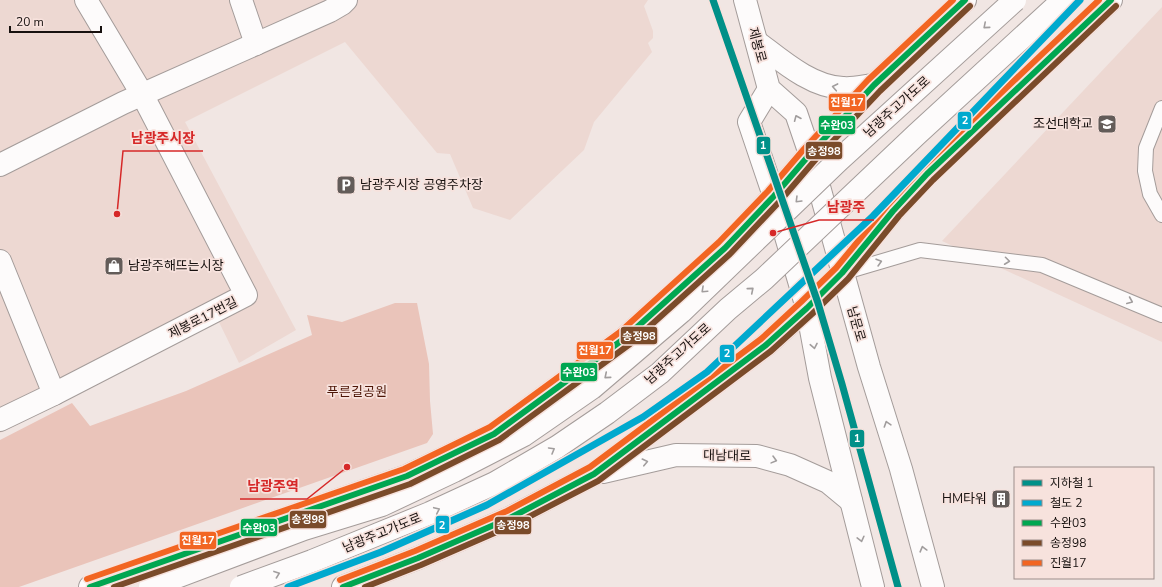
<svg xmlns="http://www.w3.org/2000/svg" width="1162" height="587" viewBox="0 0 1162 587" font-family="'Nunito Sans','Noto Sans KR',sans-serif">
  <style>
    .built { fill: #edd8d2 }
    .park { fill: #eac4ba }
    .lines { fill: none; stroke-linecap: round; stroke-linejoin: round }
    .lane-casing { stroke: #a49c9a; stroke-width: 16 }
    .street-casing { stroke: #a49c9a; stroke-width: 24 }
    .secondary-casing { stroke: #a49c9a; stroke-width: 24 }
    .primary-casing { stroke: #a49c9a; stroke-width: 24 }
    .lane { stroke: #fdfbfb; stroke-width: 14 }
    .street { stroke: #fdfbfb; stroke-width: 22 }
    .secondary { stroke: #fdfbfb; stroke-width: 22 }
    .primary { stroke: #fdfbfb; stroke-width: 22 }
    .primary-bridge-casing { stroke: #a49c9a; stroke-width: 24; stroke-linecap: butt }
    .primary-bridge { stroke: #fdfbfb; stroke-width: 22 }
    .bus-1-casing { stroke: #f7e2dd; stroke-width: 9 }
    .bus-2-casing { stroke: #f7e2dd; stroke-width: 9 }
    .bus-3-casing { stroke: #f7e2dd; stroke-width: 9 }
    .bus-1 { stroke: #00a651; stroke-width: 6 }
    .bus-2 { stroke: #7a4b2a; stroke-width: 6 }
    .bus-3 { stroke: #f26522; stroke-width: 6 }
    .rail-1-casing { stroke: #f7e2dd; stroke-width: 10 }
    .rail-1 { stroke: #00a9ce; stroke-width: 7 }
    .metro-1-casing { stroke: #f7e2dd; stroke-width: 10 }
    .metro-1 { stroke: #009088; stroke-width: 7 }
    .oneway { stroke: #a19d9d }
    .labels { text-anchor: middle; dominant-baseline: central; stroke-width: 3.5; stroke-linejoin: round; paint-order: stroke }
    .street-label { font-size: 13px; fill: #17110f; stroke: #f7e2dd }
    .poi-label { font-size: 13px; fill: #17110f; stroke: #f7e2dd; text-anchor: end }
    .park-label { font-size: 13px; fill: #4d1506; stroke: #f7e2dd }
    .leader { fill: none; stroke: #d62828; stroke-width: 1.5 }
    .callout-dot { fill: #d62828; stroke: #f7e2dd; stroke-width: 1.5 }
    .callout-label { font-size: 14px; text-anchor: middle; font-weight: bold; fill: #d62828; stroke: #f7e2dd; stroke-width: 3.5; stroke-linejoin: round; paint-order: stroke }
    .line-badge { stroke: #f7e2dd; stroke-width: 1.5 }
    .badge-label { font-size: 11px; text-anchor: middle; font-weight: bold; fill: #fff }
  </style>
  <rect width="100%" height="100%" fill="#f1e6e3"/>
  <g class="built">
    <path d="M0 0H648L644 6 653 31V38L648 43 652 52 594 122 584 150 510 220 473 208 450 154 437 153 345 42 185 122 296 330 239 363 217 318 74 396 0 433Z"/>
    <path d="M1162 7V342L942 241Z"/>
  </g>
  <path class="park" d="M395 303H417L429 364 430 401 433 434 427 443 19 587H0V440L72 403 90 426 186 391 312 335 307 315 342 322Z"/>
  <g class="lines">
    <defs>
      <g id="lane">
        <path d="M1162 108 1146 148 1145 171 1150 194 1162 215"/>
        <path d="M842 273 920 250 1042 265 1162 315"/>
      </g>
      <g id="street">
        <path d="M241 0 256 44"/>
        <path d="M0 165 123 103 330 11 342 4 346 0"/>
        <path d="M0 261 54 394"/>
        <path d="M0 420 54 394 246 295 142 94 86 0"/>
      </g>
      <g id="secondary">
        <path d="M745 0 769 89 796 113 810 154"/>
        <path d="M769 89 749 122 774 196"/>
      </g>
      <g id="primary">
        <path d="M757 42C781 60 811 87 843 88 853 89 864 86 874 85"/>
        <path d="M813 165 869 367 901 469 933 587"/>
        <path d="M775 199 807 308 820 378 873 587"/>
        <path d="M603 472 676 455 757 456 790 465 828 482 851 501"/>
        <path d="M90 587 407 476 494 434 625 338 725 248 774 196 810 154 874 85 965 0"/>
        <path d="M343 587 418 558 510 518 594 474 766 345 807 308 842 273 893 211 927 174 1111 0"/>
      </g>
    </defs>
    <use href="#lane" class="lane-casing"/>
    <use href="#street" class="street-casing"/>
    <use href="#secondary" class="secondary-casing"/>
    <use href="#primary" class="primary-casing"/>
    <use href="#lane" class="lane"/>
    <use href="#street" class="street"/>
    <use href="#secondary" class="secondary"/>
    <use href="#primary" class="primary"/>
    <defs>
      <g id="primary-bridge">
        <path d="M150 587 304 529 382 505 454 471 524 435 592 388 681 312 839 160 1015 0"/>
        <path d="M241 587 312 561 430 513 495 483 557 447 607 413 660 373 728 309 764 279 917 134 1063 0"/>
      </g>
    </defs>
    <use href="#primary-bridge" class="primary-bridge-casing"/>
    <use href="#primary-bridge" class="primary-bridge"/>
    <defs>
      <g id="bus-1">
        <path d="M90 587 407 476 494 434 625 338 725 248 774 196 810 154 874 85 965 0"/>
        <path d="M343 587 418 558 510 518 594 474 766 345 807 308 842 273 893 211 927 174 1111 0"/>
      </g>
      <g id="bus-2">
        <path d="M114 587 410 484 499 440 630 344 730 254 780 201 816 159 880 91 970 6"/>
        <path d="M365 587 421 565 513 525 598 481 771 351 812 314 848 279 899 216 933 180 1116 6"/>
      </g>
      <g id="bus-3">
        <path d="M87 579 404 469 490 427 620 332 719 242 768 191 804 149 868 80 953 0"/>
        <path d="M340 580 415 551 507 511 590 467 761 339 801 302 836 268 887 206 922 168 1099 0"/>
      </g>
    </defs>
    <use href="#bus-1" class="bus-1-casing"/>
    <use href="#bus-2" class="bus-2-casing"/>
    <use href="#bus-3" class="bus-3-casing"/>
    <use href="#bus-1" class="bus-1"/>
    <use href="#bus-2" class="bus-2"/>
    <use href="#bus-3" class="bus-3"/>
    <defs>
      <path id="rail-1" d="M288 587 381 552 487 505 643 417 707 372 873 216 1080 0"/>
    </defs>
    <use href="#rail-1" class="rail-1-casing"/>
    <use href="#rail-1" class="rail-1"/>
    <defs>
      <path id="metro-1" d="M713 0 818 303 842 384 898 587"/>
    </defs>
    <use href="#metro-1" class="metro-1-casing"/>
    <use href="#metro-1" class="metro-1"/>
  </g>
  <defs><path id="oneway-chevron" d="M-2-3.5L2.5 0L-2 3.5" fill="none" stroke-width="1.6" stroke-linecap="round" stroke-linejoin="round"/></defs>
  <g class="oneway">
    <use href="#oneway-chevron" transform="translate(986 26) rotate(139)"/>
    <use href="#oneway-chevron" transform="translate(835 87) rotate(-169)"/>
    <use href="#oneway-chevron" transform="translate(797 118) rotate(-113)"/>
    <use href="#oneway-chevron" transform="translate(798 200) rotate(135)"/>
    <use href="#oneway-chevron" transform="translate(1007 261) rotate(7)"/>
    <use href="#oneway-chevron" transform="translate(879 262) rotate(-16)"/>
    <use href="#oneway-chevron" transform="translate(704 290) rotate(137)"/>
    <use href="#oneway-chevron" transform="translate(751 290) rotate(-40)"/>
    <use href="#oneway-chevron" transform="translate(1130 301) rotate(23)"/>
    <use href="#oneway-chevron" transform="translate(814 346) rotate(79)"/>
    <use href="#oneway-chevron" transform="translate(607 376) rotate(140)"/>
    <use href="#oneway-chevron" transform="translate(887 424) rotate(-108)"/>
    <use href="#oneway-chevron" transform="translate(552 450) rotate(-30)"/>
    <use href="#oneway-chevron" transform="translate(774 460) rotate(15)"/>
    <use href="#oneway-chevron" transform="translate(645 462) rotate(-13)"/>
    <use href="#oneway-chevron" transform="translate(437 510) rotate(-25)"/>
    <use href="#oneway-chevron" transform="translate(861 539) rotate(76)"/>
    <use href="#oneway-chevron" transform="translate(923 549) rotate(-105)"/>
    <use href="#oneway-chevron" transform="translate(277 574) rotate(-20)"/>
  </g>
  <defs>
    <symbol id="university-square" viewBox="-11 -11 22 22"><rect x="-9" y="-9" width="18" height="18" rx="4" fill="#635c59" stroke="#f7e2dd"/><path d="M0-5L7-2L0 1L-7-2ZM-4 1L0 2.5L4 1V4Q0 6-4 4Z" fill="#fff"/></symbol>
    <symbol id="parking-square" viewBox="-11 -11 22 22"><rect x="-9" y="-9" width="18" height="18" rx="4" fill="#635c59" stroke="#f7e2dd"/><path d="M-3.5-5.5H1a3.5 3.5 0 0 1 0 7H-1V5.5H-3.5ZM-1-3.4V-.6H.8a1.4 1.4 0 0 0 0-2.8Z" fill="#fff"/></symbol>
    <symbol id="shop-square" viewBox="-11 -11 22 22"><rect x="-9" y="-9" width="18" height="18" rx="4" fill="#635c59" stroke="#f7e2dd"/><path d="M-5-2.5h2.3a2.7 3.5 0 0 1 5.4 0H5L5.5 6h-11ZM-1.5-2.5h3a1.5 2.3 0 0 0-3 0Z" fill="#fff"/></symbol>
    <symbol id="building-square" viewBox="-11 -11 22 22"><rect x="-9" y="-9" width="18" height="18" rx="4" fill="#635c59" stroke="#f7e2dd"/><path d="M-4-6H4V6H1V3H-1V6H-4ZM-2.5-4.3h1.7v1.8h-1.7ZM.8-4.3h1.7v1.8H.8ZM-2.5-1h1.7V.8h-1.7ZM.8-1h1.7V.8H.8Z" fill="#fff"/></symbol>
  </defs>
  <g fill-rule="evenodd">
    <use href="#university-square" x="1096" y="113" width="22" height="22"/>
    <use href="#parking-square" x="335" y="174" width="22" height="22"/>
    <use href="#shop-square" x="103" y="255" width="22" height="22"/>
    <use href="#building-square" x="990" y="488" width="22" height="22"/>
  </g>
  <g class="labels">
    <g class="street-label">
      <text transform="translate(757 45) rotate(75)">제봉로</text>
      <text transform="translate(897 107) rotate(-42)">남광주고가도로</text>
      <text transform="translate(203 318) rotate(-27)">제봉로17번길</text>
      <text transform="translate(856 324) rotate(74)">남문로</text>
      <text transform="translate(678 354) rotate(-42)">남광주고가도로</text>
      <text transform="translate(727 456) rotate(1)">대남대로</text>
      <text transform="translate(382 533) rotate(-22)">남광주고가도로</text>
    </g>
    <g class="poi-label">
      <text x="1093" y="124">조선대학교</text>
      <text x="360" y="185" text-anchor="start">남광주시장 공영주차장</text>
      <text x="128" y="266" text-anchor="start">남광주해뜨는시장</text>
      <text x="987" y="499">HM타워</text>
    </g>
    <g class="park-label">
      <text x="357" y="392">푸른길공원</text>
    </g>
  </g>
  <path class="leader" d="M117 214L123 151H203M773 233L819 220H874M347 467L307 499H240"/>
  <g class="callout-dot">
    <circle cx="117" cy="214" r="4"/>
    <circle cx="773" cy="233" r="4"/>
    <circle cx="347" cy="467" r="4"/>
  </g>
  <g class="callout-label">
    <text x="163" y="143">남광주시장</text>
    <text x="846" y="212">남광주</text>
    <text x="273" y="491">남광주역</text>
  </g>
  <g class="line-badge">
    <rect x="828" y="93" width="38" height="19" rx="4" fill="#f26522"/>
    <rect x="957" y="111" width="15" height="19" rx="4" fill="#00a9ce"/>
    <rect x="818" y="115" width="38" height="20" rx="4" fill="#00a651"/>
    <rect x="756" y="136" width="15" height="19" rx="4" fill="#009088"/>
    <rect x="805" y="141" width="38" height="19" rx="4" fill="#7a4b2a"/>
    <rect x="620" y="326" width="38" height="19" rx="4" fill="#7a4b2a"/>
    <rect x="576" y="341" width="38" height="19" rx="4" fill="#f26522"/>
    <rect x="719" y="344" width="16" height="19" rx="4" fill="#00a9ce"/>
    <rect x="560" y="362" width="38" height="20" rx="4" fill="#00a651"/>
    <rect x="849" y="429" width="16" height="19" rx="4" fill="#009088"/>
    <rect x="289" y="510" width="38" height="19" rx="4" fill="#7a4b2a"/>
    <rect x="435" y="515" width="15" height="19" rx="4" fill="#00a9ce"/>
    <rect x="494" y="516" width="38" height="19" rx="4" fill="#7a4b2a"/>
    <rect x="240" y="518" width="38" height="19" rx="4" fill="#00a651"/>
    <rect x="179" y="531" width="38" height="19" rx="4" fill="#f26522"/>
  </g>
  <g class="badge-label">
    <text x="847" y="106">진월17</text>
    <text x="965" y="124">2</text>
    <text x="837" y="129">수완03</text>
    <text x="763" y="149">1</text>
    <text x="824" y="155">송정98</text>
    <text x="639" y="340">송정98</text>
    <text x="595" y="354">진월17</text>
    <text x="727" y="357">2</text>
    <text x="579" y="376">수완03</text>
    <text x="857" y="442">1</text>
    <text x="308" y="523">송정98</text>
    <text x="442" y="529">2</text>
    <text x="513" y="529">송정98</text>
    <text x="259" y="532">수완03</text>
    <text x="198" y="544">진월17</text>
  </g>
  <rect x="1014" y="467" width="140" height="112" fill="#f7e2dd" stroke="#9d8e8b"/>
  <rect x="1022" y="480" width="20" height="6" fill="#009088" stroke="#9d8e8b"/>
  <text x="1050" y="487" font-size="12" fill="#17110f">지하철 1</text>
  <rect x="1022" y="500" width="20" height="6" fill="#00a9ce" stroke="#9d8e8b"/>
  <text x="1050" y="507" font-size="12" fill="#17110f">철도 2</text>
  <rect x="1022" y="520" width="20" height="6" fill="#00a651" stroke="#9d8e8b"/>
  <text x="1050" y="527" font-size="12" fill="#17110f">수완03</text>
  <rect x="1022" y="540" width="20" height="6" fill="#7a4b2a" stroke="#9d8e8b"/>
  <text x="1050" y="547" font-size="12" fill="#17110f">송정98</text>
  <rect x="1022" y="560" width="20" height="6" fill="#f26522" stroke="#9d8e8b"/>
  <text x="1050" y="567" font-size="12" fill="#17110f">진월17</text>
  <path d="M10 26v6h91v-6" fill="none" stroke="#17110f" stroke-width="2"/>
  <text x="16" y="26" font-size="12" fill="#17110f" stroke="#f7e2dd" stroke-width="3" paint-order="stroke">20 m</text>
</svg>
